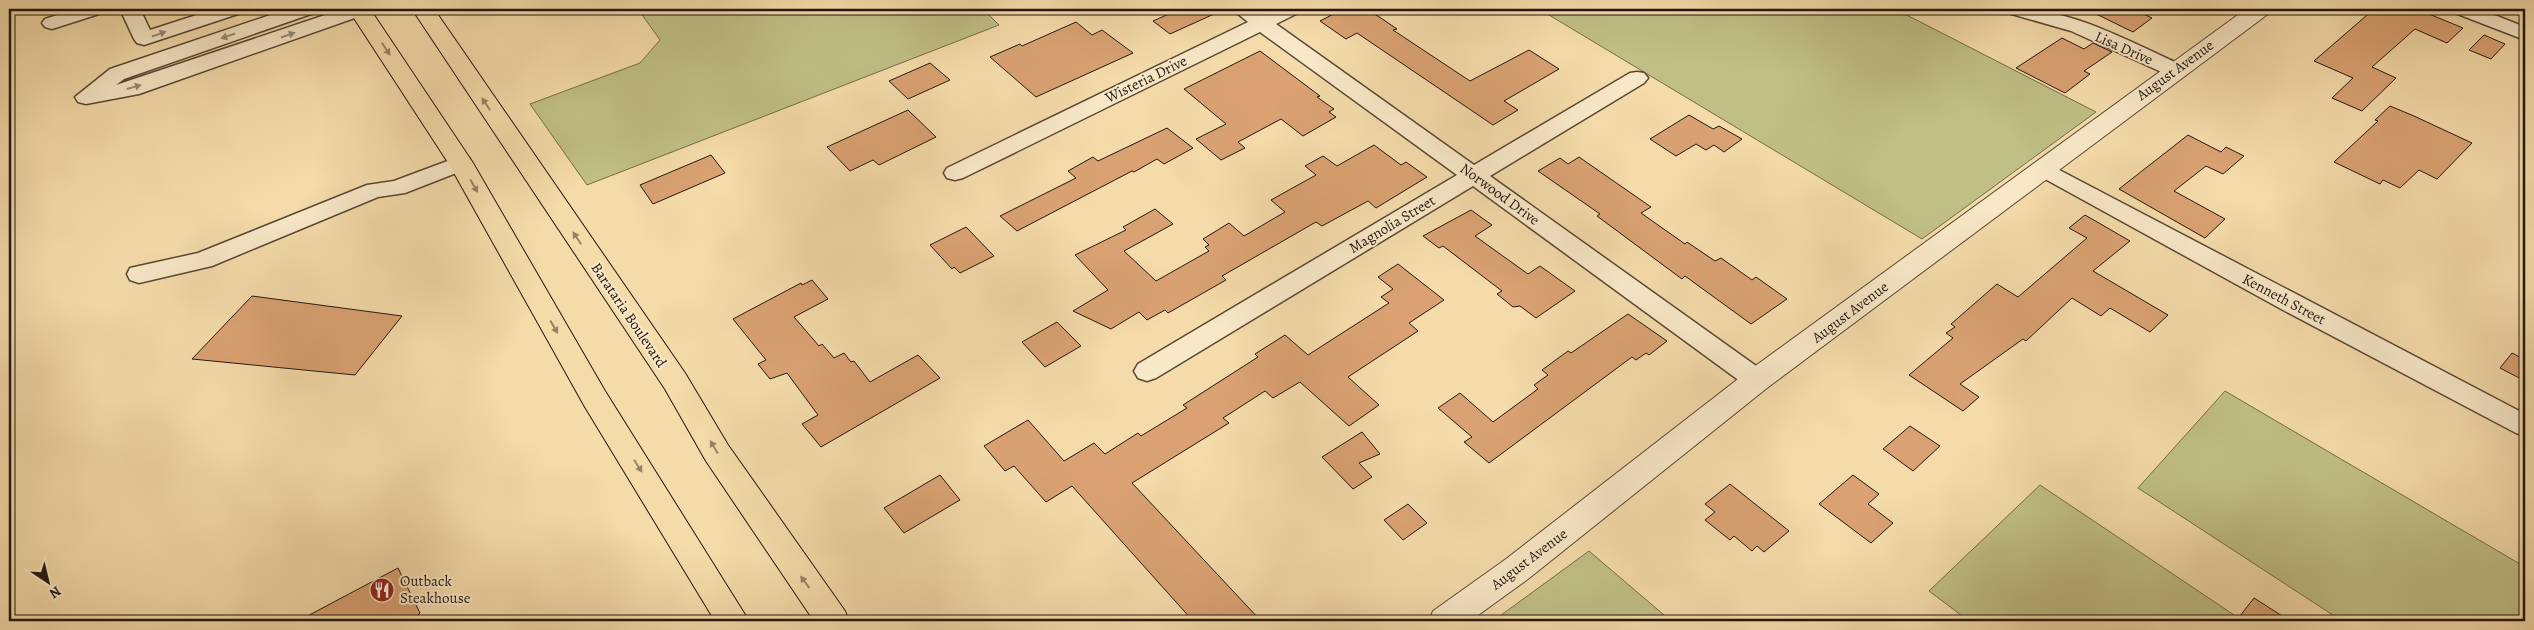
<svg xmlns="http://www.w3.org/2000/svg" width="2534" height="630" viewBox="0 0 2534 630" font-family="Alegreya,serif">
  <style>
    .green { fill: #c0bf85; stroke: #726b4a }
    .building { fill: #daa272; stroke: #231710 }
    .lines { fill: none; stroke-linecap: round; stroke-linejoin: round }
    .minor-casing { stroke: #584836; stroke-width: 3 }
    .tertiary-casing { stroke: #584836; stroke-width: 2 }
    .primary-casing { stroke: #231710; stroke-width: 2 }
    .minor { fill: #f8e8c8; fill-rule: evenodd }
    .tertiary { fill: #f8e8c8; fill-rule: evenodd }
    .primary { fill: #f5dbaa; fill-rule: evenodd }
    .oneway { fill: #988a75 }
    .oneway2 { fill: #968365 }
    .labels { text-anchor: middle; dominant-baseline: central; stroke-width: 4; stroke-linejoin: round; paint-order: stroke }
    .street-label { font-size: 15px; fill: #231710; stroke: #f8e8c8 }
    .poi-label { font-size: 15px; fill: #231710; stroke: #f8e8c8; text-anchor: start }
  </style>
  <rect width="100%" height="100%" fill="#f5dbaa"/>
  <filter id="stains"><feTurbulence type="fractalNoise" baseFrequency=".004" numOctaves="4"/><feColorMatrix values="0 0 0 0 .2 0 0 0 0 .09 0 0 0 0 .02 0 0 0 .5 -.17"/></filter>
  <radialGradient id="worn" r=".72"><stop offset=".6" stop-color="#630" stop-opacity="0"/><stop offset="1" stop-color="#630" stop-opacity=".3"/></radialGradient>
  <g class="green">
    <path d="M638 9H983L999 25 587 185 530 104 640 63 660 40Z"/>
    <path d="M1539 9H1895L2096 112 1922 239Z"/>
    <path d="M2225 391 2525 567V621H2342L2138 488Z"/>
    <path d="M2040 485 2243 621H1969L1929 591Z"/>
    <path d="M1589 551 1671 621H1493Z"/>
  </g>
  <g class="building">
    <path d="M1180 9H1225L1170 34 1153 21Z"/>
    <path d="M1343 9H1364L1378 16 1397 29 1393 30 1470 81 1529 50 1559 69 1504 101 1518 110 1493 125 1357 33 1346 39 1320 21Z"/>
    <path d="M2086 9H2133L2152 18 2133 32Z"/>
    <path d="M2374 9H2417L2463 28 2447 43 2415 29 2372 67 2396 78 2362 111 2332 98 2353 78 2314 61Z"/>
    <path d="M1076 22 1092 35 1102 30 1133 53 1036 97 990 57 1020 44 1022 46Z"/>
    <path d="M2484 35 2505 44 2491 59 2469 50Z"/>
    <path d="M2062 38 2084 49 2093 43 2112 52 2084 71 2090 74 2065 93 2016 68Z"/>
    <path d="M1260 51 1320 96 1317 97 1334 109 1329 112 1336 117 1303 136 1281 119 1238 142 1245 148 1221 160 1196 139 1226 124 1184 89Z"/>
    <path d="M930 63 950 80 908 99 889 81Z"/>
    <path d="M2390 106 2414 116 2472 143 2437 179 2419 170 2400 188 2383 180 2380 184 2334 162 2378 121 2375 120Z"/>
    <path d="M908 110 936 137 879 165 873 160 850 171 827 147Z"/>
    <path d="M1689 115 1713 129 1719 126 1742 139 1724 152 1714 145 1706 150 1696 144 1676 156 1650 139Z"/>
    <path d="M1167 128 1193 148 1164 164 1157 159 1134 172 1132 171 1017 231 1000 216 1076 178 1068 171 1093 157 1098 161Z"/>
    <path d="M2188 135 2221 152 2226 147 2244 156 2223 174 2206 166 2174 191 2225 219 2205 238 2119 189Z"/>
    <path d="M1374 145 1401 165 1406 162 1427 177 1376 208 1368 201 1322 226 1316 222 1222 276 1226 280 1168 313 1165 310 1147 320 1139 312 1111 329 1073 311 1108 290 1075 255 1126 230 1123 227 1155 209 1173 224 1124 251 1156 281 1209 251 1205 247 1209 245 1203 239 1229 223 1244 236 1285 212 1271 200 1316 175 1305 166 1323 156 1337 166Z"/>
    <path d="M711 155 725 173 653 204 640 185Z"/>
    <path d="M1579 157 1651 207 1641 213 1685 244 1687 242 1715 261 1721 258 1752 280 1756 277 1787 299 1751 324 1685 276 1682 279 1597 216 1600 214 1538 171 1560 158 1568 164Z"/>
    <path d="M1471 210 1492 225 1475 236 1528 274 1540 266 1575 291 1536 318 1520 306 1513 307 1497 294 1502 291 1443 246 1439 248 1423 236Z"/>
    <path d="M2085 215 2130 241 2093 271 2168 315 2150 332 2110 308 2101 316 2072 298 2026 341 2023 339 1960 384 1979 397 1963 411 1909 375 1953 338 1946 333 1955 327 1951 324 1997 284 2018 297 2087 238 2069 228Z"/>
    <path d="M966 227 994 256 960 273 954 267 952 269 930 245Z"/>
    <path d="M1398 264 1444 300 1409 323 1418 331 1348 377 1379 405 1349 426 1300 382 1273 398 1265 391 1223 418 1229 423 1132 483 1261 621H1193L1072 486 1046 502 1014 466 1005 471 984 446 1028 420 1064 461 1094 443 1105 454 1138 433 1141 436 1187 408 1183 405 1258 357 1255 354 1285 335 1308 355 1389 303 1381 297 1393 289 1378 277Z"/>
    <path d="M812 280 828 299 794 317 819 346 822 344 834 358 844 353 851 362 854 361 870 382 918 355 940 378 821 447 802 424 818 415 787 373 770 379 758 364 766 360 733 319 801 283 802 285Z"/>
    <path d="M252 296 402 316 355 375 192 359Z"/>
    <path d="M1628 314 1667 341 1649 355 1646 353 1636 360 1632 357 1489 463 1464 442 1472 437 1438 408 1460 393 1493 422 1538 389 1534 385 1548 375 1542 370 1568 351 1571 353Z"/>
    <path d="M1057 322 1081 346 1045 367 1022 342Z"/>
    <path d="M2512 353 2525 360V381L2500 368Z"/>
    <path d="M1910 426 1940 446 1913 471 1883 449Z"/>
    <path d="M1362 432 1380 454 1359 463 1372 477 1353 489 1322 457Z"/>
    <path d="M940 475 960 500 904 533 884 508Z"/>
    <path d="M1853 475 1879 494 1868 504 1893 523 1871 543 1819 504Z"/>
    <path d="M1730 484 1789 531 1764 552 1757 546 1752 551 1734 536 1730 540 1705 520 1715 512 1705 504Z"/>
    <path d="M1408 504 1427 523 1403 540 1384 520Z"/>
    <path d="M398 568 420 613 412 621H298Z"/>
    <path d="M2254 598 2290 621H2236Z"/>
  </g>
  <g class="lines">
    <defs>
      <g id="minor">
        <path d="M76 9H105L102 13 52 29 45 27 42 23 45 19Z"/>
        <path d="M120 9H140L150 30 215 9H244L241 13 144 45 137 43 134 39Z"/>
        <path d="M288 9H317L314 13 124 79 116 85 343 9 369 10 366 14 139 94 86 104 78 102 75 97 110 69Z"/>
        <path d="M1232 9H1255L1263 15 1276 9H1301L1298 13 1276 24 1474 165 1630 73 1637 72 1644 73 1648 78 1644 83 1490 176 1766 373 1770 380 1766 387 1757 390 1748 387 1473 186 1156 378 1147 381 1138 378 1134 371 1138 364 1457 175 1260 32 963 178 955 180 947 178 944 173 947 168 1248 22Z"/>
        <path d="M2005 9C2067 5 2127 41 2182 65L2185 70 2182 75 2175 76 2168 75 2071 31 2008 13Z"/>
        <path d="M2452 9H2479L2525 27V40L2455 13Z"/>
        <path d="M461 156 469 158 472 163 469 168 405 193 378 197 212 266 139 283 130 280 127 274 130 268 198 253 367 185 394 181Z"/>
        <path d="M2044 162 2525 414V436L2516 433 2283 310 2036 174 2033 169 2036 164Z"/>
      </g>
      <path id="tertiary" d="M2246 9H2271L2268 14 1767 388 1528 579 1470 621H1429L1433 611 1506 559 1747 372Z"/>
      <g id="primary">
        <path d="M348 9H370L473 163 605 391 749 621H715L585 407 449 164Z"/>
        <path d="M412 9H434L685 373 728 445 845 611 849 621H814L706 461 665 389Z"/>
      </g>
    </defs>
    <use href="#minor" class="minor-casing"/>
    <use href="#tertiary" class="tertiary-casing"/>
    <use href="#primary" class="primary-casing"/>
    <use href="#minor" class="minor"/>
    <use href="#tertiary" class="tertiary"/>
    <use href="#primary" class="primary"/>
  </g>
  <defs><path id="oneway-solid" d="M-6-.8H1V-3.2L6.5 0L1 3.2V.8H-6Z" transform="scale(1.25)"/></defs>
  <g class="oneway">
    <use href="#oneway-solid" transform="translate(159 34) rotate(-19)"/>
    <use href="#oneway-solid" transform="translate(288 35) rotate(-19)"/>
    <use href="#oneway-solid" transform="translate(228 36) rotate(161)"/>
    <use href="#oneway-solid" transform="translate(134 87) rotate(-16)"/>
  </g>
  <g class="oneway2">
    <use href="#oneway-solid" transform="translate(386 49) rotate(56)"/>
    <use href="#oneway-solid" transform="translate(486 104) rotate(-123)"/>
    <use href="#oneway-solid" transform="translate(474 186) rotate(61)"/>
    <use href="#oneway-solid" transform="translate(577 238) rotate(-124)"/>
    <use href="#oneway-solid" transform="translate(554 327) rotate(60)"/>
    <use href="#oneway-solid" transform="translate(714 447) rotate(-121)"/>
    <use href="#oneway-solid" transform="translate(638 466) rotate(57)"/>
    <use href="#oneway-solid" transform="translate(805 582) rotate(-126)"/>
  </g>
  <defs>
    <symbol id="restaurant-disc" viewBox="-11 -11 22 22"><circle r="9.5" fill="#8f2418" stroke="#f8e8c8"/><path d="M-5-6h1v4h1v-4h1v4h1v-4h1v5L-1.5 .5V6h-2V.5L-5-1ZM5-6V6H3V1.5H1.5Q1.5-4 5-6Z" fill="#fff"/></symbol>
  </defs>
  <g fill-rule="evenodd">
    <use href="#restaurant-disc" x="368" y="576" width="28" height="28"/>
  </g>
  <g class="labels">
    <g class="street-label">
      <text transform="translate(2124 48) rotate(24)">Lisa Drive</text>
      <text transform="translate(2175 70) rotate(-36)">August Avenue</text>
      <text transform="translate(1146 79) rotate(-26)">Wisteria Drive</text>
      <text transform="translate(1500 194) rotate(36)">Norwood Drive</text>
      <text transform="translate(1392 224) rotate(-31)">Magnolia Street</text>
      <text transform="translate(2284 299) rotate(28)">Kenneth Street</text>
      <text transform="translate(1850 312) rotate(-37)">August Avenue</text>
      <text transform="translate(629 315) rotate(56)">Barataria Boulevard</text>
      <text transform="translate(1529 559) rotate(-37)">August Avenue</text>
    </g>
    <g class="poi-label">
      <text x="400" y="581">Outback<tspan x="400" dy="17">Steakhouse</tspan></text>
    </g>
  </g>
  <rect width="2534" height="630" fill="none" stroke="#f5dbaa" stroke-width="30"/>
  <rect x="10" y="10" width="2514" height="610" fill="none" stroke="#231710" stroke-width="2.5"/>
  <rect x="15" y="15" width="2504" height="600" fill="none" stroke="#231710"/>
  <g transform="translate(48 582) rotate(145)" stroke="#f8e8c8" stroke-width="4" paint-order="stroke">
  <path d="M0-4L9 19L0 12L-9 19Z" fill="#231710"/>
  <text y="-8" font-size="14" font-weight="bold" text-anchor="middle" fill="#231710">N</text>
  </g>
  <rect width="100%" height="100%" filter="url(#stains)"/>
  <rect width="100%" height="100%" fill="url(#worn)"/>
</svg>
